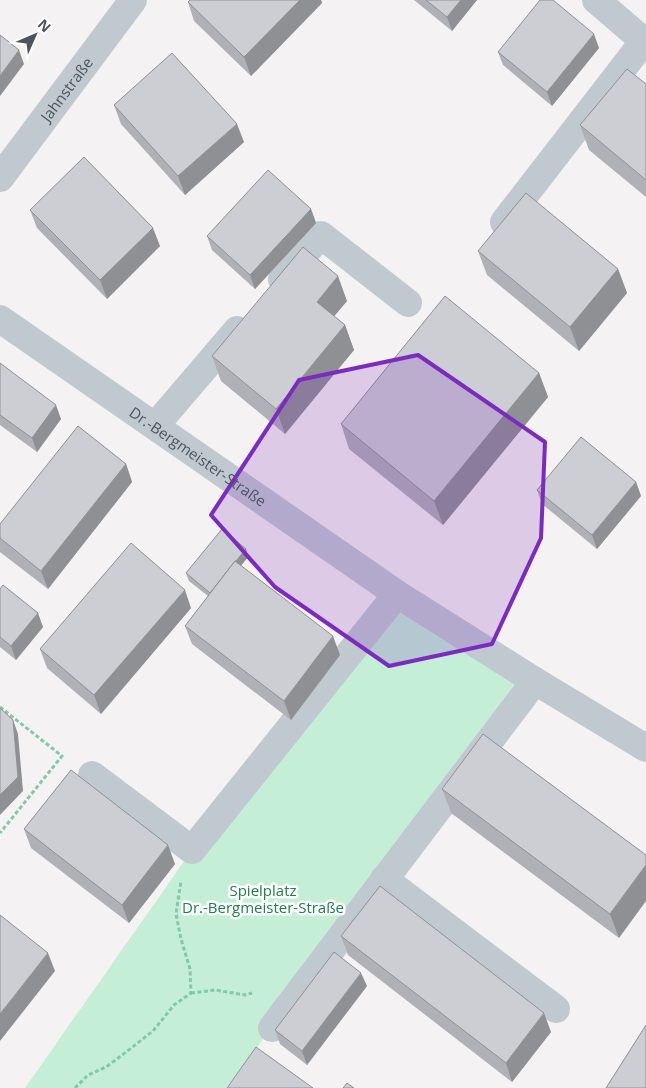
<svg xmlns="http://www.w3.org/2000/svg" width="646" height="1088" viewBox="0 0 646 1088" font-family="'Open Sans',sans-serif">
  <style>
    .green { fill: #c4eed5 }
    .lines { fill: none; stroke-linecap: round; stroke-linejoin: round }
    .path { stroke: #7ecba5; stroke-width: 3; stroke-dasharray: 4 2.5; stroke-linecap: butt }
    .minor { stroke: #c1c9d0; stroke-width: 28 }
    .wall { fill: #afb1b6 }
    .shaded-wall { fill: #8f9094 }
    .building { fill: #ccced4; stroke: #8f9094 }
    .marked { fill: #7b2cbf; fill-opacity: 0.2; stroke: #7b2cbf; stroke-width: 4; stroke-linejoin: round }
    .labels { text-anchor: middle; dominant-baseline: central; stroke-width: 5; stroke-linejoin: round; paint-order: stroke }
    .street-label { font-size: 15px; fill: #4b555f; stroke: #fff }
    .park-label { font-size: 15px; fill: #1d7f4e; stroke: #fff }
  </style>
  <rect width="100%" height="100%" fill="#f4f2f2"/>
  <path class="green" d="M397 594 535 681 226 1088H25L192 850Z"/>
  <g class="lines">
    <g class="path">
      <path d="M0 707 62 756 0 833"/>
      <path d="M191 993 215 990 245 995 252 993"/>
      <path d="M75 1088 88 1075 106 1067 117 1059 153 1031 174 1005 191 993 190 969 181 939 176 914 181 881"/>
    </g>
    <g class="minor">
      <path d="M596 0 646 43"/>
      <path id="s1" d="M0 178 133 0"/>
      <path d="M504 222 644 41"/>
      <path d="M282 279 321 235 408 303"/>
      <path id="s2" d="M0 319 397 594 535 681 646 748"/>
      <path d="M155 426 237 330"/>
      <path d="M92 775 192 850 397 594"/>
      <path d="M384 879 556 1009"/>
      <path d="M272 1028 535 681"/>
    </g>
  </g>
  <g class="wall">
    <path d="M190 0H321L322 3 251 76 194 21 188 2Z"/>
    <path d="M414 0H477L452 31Z"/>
    <path d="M599 48 552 106 503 65 498 52Z"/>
    <path d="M646 84V197L589 150 580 125Z"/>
    <path d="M114 105 244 142 185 195 121 124Z"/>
    <path d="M311 209 316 223 255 289 212 250 207 236Z"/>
    <path d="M30 210 160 246 107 299 37 228Z"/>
    <path d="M478 251 618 269 627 293 579 351 487 275Z"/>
    <path d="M347 301 334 316 345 325 354 350 285 434 221 381 212 356Z"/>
    <path d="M0 363 61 419 37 452 0 425Z"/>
    <path d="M539 373 548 397 443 525 349 449 341 424Z"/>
    <path d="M126 464 132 482 48 589 0 552V524Z"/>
    <path d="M636 482 641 496 597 549 542 504 537 490Z"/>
    <path d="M246 549 248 557 241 566 340 655 291 720 192 644 185 626 208 596 189 581 186 573Z"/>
    <path d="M0 589 43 627 16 660 0 647Z"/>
    <path d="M191 608 101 714 47 668 40 649Z"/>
    <path d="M442 789 646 855 619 938 451 813Z"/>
    <path d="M24 829 175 864 129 923 31 848Z"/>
    <path d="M341 936 551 1032 512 1082 348 955Z"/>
    <path d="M367 986 307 1065 280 1044 275 1030Z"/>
  </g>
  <g class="shaded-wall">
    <path d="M300 0H321L322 3 251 76 244 57Z"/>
    <path d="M461 0H477L452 31 447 17Z"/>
    <path d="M594 34 599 48 552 106 547 92Z"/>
    <path d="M19 50 24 64 0 96V76Z"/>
    <path d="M237 124 244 142 185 195 178 176Z"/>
    <path d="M311 209 316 223 255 289 250 275Z"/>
    <path d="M153 228 160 246 107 299 100 280Z"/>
    <path d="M618 269 627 293 579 351 570 327Z"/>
    <path d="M338 276 347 301 326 326 317 302Z"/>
    <path d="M345 325 354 350 285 434 276 409Z"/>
    <path d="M539 373 548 397 443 525 434 501Z"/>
    <path d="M56 405 61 419 37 452 32 438Z"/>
    <path d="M126 464 132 482 48 589 41 571Z"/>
    <path d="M636 482 641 496 597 549 592 535Z"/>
    <path d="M246 549 248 557 212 600 210 593Z"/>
    <path d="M185 590 191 608 101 714 94 695Z"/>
    <path d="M38 613 43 627 16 660 11 646Z"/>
    <path d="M333 636 340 655 291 720 284 701Z"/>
    <path d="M13 720 18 734 23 791 0 815V795Z"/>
    <path d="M168 845 175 864 129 923 122 905Z"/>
    <path d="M646 865V901L619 938 610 914Z"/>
    <path d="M48 953 55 971 0 1041V1014Z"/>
    <path d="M361 973 367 986 307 1065 302 1051Z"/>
    <path d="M544 1013 551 1032 512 1082 506 1063Z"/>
  </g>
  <g class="building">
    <path d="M190 0H300L244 57 188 2Z"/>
    <path d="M426 0H461L447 17Z"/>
    <path d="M540 0H553L594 34 547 92 498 52Z"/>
    <path d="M0 35 19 50 0 76Z"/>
    <path d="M172 53 237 124 178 176 114 105Z"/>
    <path d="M627 69 646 84V180L580 125Z"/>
    <path d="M84 157 153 228 100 280 30 210Z"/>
    <path d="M268 170 311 209 250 275 207 236Z"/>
    <path d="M526 193 618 269 570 327 478 251Z"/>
    <path d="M303 247 338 276 317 302 345 325 276 409 212 356Z"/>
    <path d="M445 296 539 373 434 501 341 424Z"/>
    <path d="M0 363 56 405 32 438 0 415Z"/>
    <path d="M78 426 126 464 41 571 0 538V524Z"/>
    <path d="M581 437 636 482 592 535 537 490Z"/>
    <path d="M222 529 246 549 236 561H235L210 593 186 573Z"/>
    <path d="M131 543 185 590 94 695 40 649Z"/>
    <path d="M235 561 333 636 284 701 185 626Z"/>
    <path d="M3 585 38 613 11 646 0 637V589Z"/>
    <path d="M0 708 13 720 18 777 0 795Z"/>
    <path d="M483 734 646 855V865L610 914 442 789Z"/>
    <path d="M71 770 168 845 122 905 24 829Z"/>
    <path d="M380 886 544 1013 506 1063 341 936Z"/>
    <path d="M0 915 48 953 0 1014Z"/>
    <path d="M334 952 361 973 302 1051 275 1030Z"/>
    <path d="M646 1025V1088H606Z"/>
    <path d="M256 1047 313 1088H227Z"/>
    <path d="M347 1083 354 1088H343Z"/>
  </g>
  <path class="marked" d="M418 355 545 442 541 538 492 644 389 666 275 587 211 515 299 380Z"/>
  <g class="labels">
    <g class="street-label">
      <text stroke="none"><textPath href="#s1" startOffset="111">Jahnstraße</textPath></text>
      <text stroke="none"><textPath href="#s2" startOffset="241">Dr.-Bergmeister-Straße</textPath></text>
    </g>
    <g class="park-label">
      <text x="263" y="890">Spielplatz<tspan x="263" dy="17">Dr.-Bergmeister-Straße</tspan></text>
    </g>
  </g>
  <g transform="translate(35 35) rotate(45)" stroke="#ffffff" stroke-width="4" paint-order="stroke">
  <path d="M0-4L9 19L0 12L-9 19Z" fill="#4b555f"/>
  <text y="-8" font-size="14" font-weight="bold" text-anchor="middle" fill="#4b555f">N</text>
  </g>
</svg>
